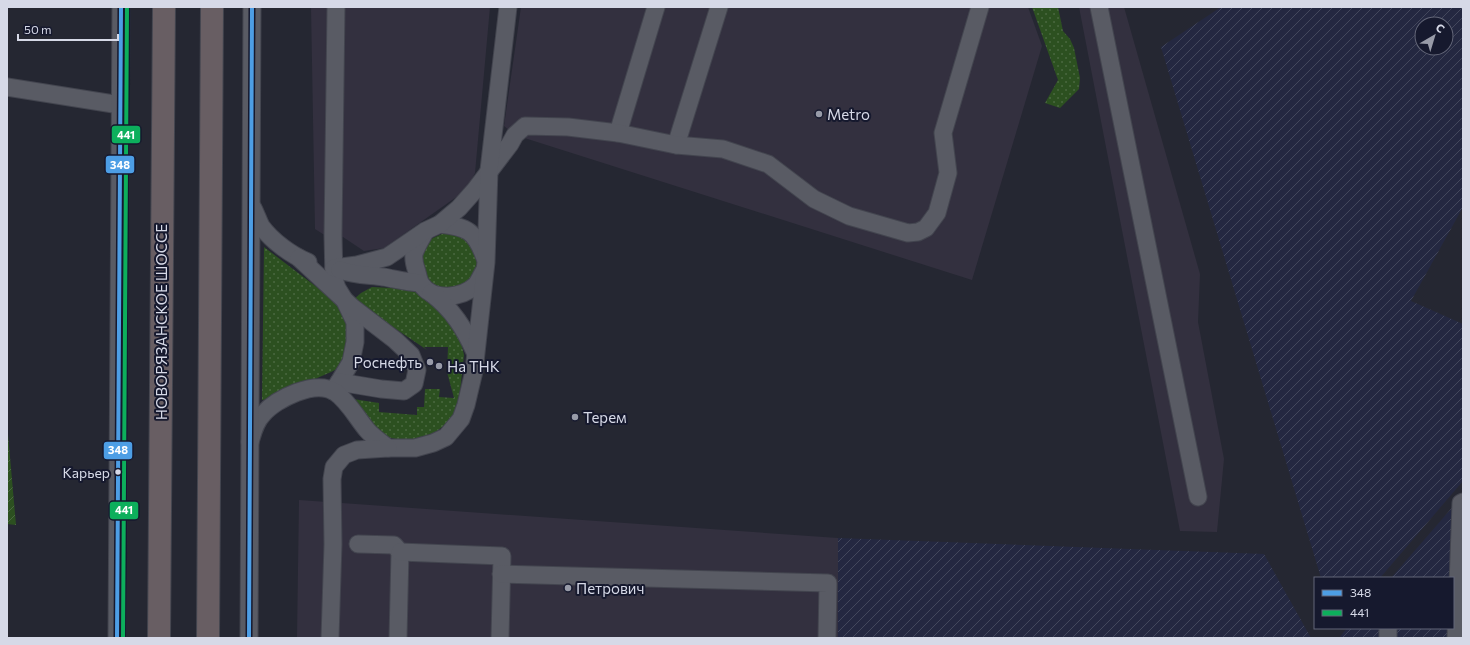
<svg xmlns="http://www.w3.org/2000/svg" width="1470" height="645" viewBox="0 0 1470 645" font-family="Commissioner,sans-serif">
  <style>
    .commercial { fill: #33303f }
    .industrial { fill: url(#industrial-furrows); fill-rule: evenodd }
    .grass { fill: url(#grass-dots) }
    .garden { fill: url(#garden-furrows) }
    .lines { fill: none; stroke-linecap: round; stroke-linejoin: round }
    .minor-casing { stroke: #43454f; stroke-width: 19 }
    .highway-casing { stroke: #43454f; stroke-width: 24 }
    .minor { stroke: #595b64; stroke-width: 17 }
    .highway { stroke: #685e63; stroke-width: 22 }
    .bus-1-casing { stroke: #16192e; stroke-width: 7 }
    .bus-2-casing { stroke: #16192e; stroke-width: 7 }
    .bus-1 { stroke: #4d9ee5; stroke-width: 4 }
    .bus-2 { stroke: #0daf5c; stroke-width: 4 }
    .poi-dot { fill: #989ba8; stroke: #16192e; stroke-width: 1.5 }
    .bus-dot { fill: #d6d9e7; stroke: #16192e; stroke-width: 1.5 }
    .labels { text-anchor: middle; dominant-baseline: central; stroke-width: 4; stroke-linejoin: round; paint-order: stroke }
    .bus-label { font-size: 14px; fill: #d6d9e7; stroke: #16192e; text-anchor: end }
    .poi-label { font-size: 15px; fill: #d6d9e7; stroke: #16192e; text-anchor: start }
    .street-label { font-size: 15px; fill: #d6d9e7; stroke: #16192e }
    .line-badge { stroke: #16192e; stroke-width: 1.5 }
    .badge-label { font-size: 11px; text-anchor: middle; font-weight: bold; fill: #fff }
  </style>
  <defs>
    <pattern id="industrial-furrows" width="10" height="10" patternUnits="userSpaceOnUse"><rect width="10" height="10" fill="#242841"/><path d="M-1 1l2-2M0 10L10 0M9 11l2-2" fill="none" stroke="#43475c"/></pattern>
    <pattern id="grass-dots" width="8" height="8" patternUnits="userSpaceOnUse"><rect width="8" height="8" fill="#2c5020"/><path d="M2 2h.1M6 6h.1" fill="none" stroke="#4a6940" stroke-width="1.8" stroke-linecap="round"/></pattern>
    <pattern id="garden-furrows" width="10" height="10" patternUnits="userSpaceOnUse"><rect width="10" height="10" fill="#2c5020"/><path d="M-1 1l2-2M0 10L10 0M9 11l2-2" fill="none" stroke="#4a6940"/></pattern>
  </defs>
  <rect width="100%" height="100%" fill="#252732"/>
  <g class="commercial">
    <path d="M311 7H490L475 173 470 183 462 193 384 248 364 251 343 237 326 236 315 229Z"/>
    <path d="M521 7H1028L1042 46 972 280 515 135 504 126Z"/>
    <path d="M1079 7H1124L1200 274 1198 322 1224 459 1217 532 1180 531Z"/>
    <path d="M299 500 838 538V638H297Z"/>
  </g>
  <g class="industrial">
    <path d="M1221 7H1463V207L1411 301 1463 324V481L1380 578H1321L1161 47ZM1422 24H1446V48H1422Z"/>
    <path d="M1463 495V638H1339L1347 628H1453V578H1391Z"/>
    <path d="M838 538 1264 554 1311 638H838Z"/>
  </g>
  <g class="grass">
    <path d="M1032 7H1058L1063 31 1070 39 1074 48 1080 78 1079 89 1060 108 1045 103 1058 80Z"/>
    <path d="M454 233 471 242 478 259V267L466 285 439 289 426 280 421 254 426 244 433 238 442 234Z"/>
    <path d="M264 247 339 304 347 326 346 349 341 367 331 372 269 399 262 400Z"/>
    <path d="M372 287 411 289 420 293 450 321 460 338 464 355 458 410 449 422 434 433 412 440H401L391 438 373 430 353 399 379 403V412L417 415V407H424L425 389H440L439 397 454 398 447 372 448 347H424L427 350 353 300 361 293Z"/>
  </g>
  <path class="garden" d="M7 423 16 525 7 524Z"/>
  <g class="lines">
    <defs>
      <g id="minor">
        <path d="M336 7 333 235 334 279 337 288 345 301 355 322V342L351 362 339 382"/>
        <path d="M1099 7 1198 497"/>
        <path d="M7 87 120 105"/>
        <path d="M618 133 656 7"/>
        <path d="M676 145 719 7"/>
        <path d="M253 208C256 214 258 220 261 226 272 241 291 255 308 262"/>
        <path d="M440 224C468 227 475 231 485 258"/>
        <path d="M425 232C421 239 416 247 414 254 413 261 415 266 417 272 418 276 419 281 421 284 433 302 462 298 476 285 479 281 481 276 484 271"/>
        <path d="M299 258 352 307 395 340 411 355 417 370 414 384 404 391 381 389 339 382 333 391"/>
        <path d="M334 268 357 265 387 257 425 231 440 224 459 208 475 190 510 144 515 135 525 126 568 127 618 133 676 145 723 149 768 164 814 199 849 216 908 233 918 232 926 228 937 213 948 173 943 133 980 7"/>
        <path d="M340 270C354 275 368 275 383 277 395 279 407 282 420 283"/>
        <path d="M431 293C453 310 464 328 475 352"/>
        <path d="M250 442C253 432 255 422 263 414 276 399 315 379 335 392 348 401 357 418 367 430 373 437 381 442 388 448H415L433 443 446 437 461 419 466 405 474 371 486 262 489 170 508 7"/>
        <path d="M358 544 394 545 400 552 398 638"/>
        <path d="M400 552 502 556 500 638"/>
        <path d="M501 574 828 583 827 638"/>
        <path d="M1388 628V638"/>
        <path d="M117 638 121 7"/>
        <path d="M249 638 252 7"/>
        <path d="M330 638 333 544 332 479 334 467 344 455 357 450 388 448"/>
        <path d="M1456 638 1461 503 1463 502"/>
      </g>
      <g id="highway">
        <path d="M159 638 164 7"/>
        <path d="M208 638 212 7"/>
      </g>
    </defs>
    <use href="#minor" class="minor-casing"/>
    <use href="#highway" class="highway-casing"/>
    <use href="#minor" class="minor"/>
    <use href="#highway" class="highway"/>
    <defs>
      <g id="bus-1">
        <path d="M117 638 121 7"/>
        <path d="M249 638 252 7"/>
      </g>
      <path id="bus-2" d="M123 638 127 7"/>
    </defs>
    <use href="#bus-1" class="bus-1-casing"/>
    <use href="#bus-2" class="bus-2-casing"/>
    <use href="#bus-1" class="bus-1"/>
    <use href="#bus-2" class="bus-2"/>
  </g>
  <g class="poi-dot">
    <circle cx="819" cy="114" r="4"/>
    <circle cx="430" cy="362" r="4"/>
    <circle cx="439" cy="366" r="4"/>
    <circle cx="575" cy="417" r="4"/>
    <circle cx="568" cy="588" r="4"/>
  </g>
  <circle class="bus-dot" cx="118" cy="472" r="3.5"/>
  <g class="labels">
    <g class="bus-label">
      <text x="110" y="472">Карьер</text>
    </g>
    <g class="poi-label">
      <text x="827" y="114">Metro</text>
      <text x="422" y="362" text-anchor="end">Роснефть</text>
      <text x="447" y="366">На ТНК</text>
      <text x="583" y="417">Терем</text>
      <text x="576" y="588">Петрович</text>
    </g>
    <g class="street-label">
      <text transform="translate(161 322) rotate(-90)">НОВОРЯЗАНСКОЕ ШОССЕ</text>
    </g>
  </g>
  <g class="line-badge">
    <rect x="111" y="125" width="30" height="19" rx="4" fill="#0daf5c"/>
    <rect x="105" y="155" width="30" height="19" rx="4" fill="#4d9ee5"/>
    <rect x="103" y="441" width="30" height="19" rx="4" fill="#4d9ee5"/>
    <rect x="109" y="501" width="30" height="19" rx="4" fill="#0daf5c"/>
  </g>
  <g class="badge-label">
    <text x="126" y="139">441</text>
    <text x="120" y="169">348</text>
    <text x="118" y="454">348</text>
    <text x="124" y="514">441</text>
  </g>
  <rect width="1470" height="645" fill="none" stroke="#d6d9e7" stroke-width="16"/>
  <rect x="1314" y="577" width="140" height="52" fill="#16192e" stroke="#636678"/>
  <rect x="1322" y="590" width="20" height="6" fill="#4d9ee5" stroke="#636678"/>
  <text x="1350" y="597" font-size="12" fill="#d6d9e7">348</text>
  <rect x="1322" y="610" width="20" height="6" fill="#0daf5c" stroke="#636678"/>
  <text x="1350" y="617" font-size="12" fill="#d6d9e7">441</text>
  <g transform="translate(1434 36) rotate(38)"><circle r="19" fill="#16192e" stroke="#636678"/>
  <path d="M0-3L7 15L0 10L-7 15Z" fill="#989ba8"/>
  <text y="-6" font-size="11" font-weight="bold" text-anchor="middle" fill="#d6d9e7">С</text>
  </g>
  <path d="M18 34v6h100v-6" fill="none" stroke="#d6d9e7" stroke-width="2"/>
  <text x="24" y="34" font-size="12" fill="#d6d9e7" stroke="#16192e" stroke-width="3" paint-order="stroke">50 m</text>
</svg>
